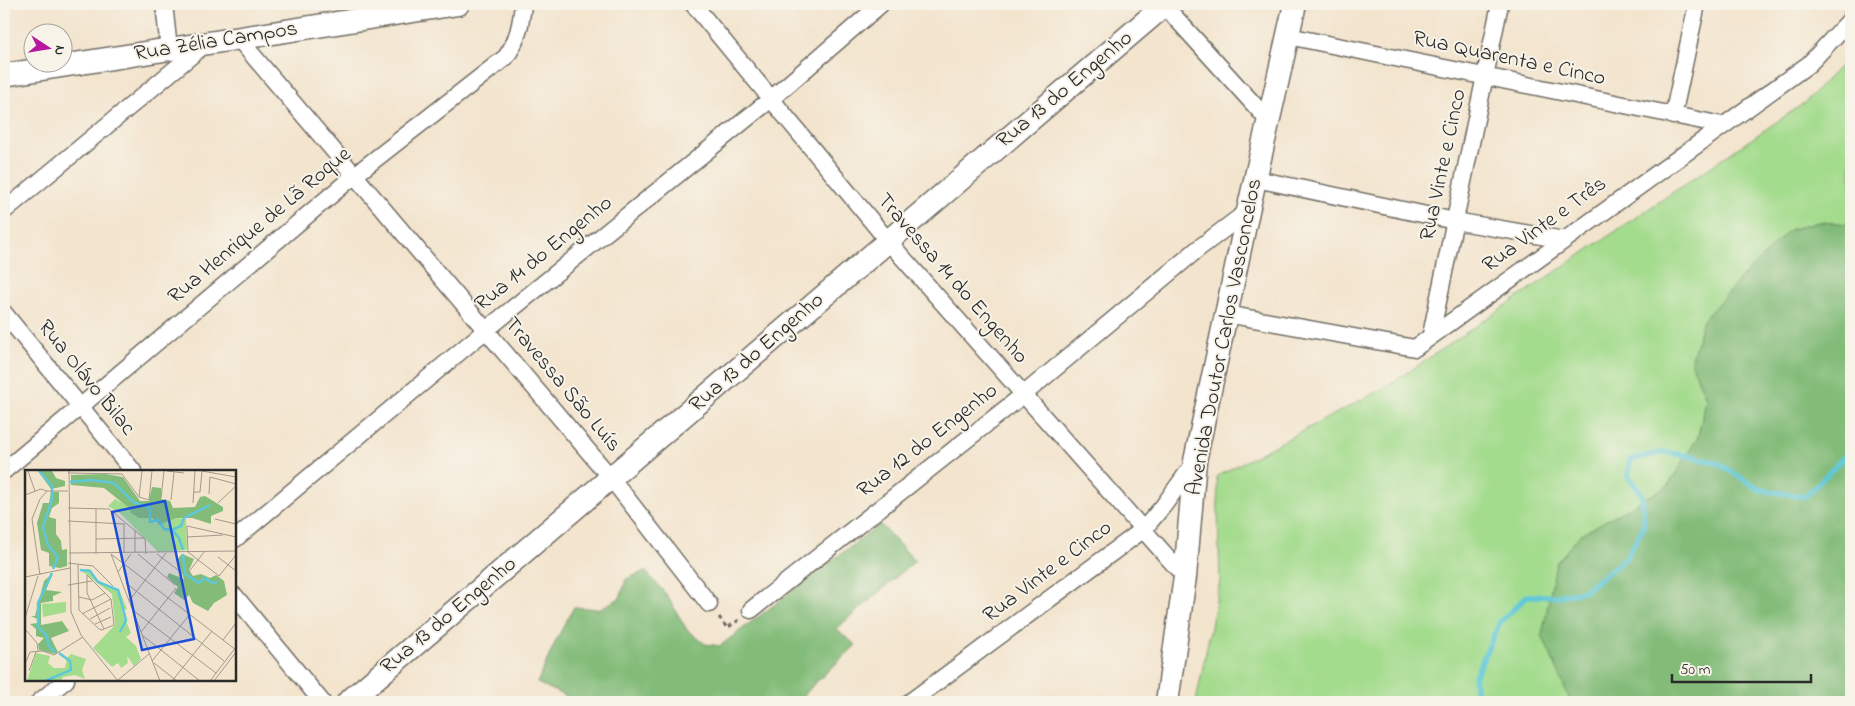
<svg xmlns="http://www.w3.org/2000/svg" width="1855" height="706" viewBox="0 0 1855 706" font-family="'Indie Flower',sans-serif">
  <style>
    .green { fill: #a4dc8e; stroke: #68845c }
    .forest { fill: #83bc79; stroke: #577452 }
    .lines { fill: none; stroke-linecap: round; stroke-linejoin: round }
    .stream { stroke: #5ec8d8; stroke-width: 5.5 }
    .street-casing { stroke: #716c64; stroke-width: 19 }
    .secondary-casing { stroke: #716c64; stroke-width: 25 }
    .path { stroke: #716c64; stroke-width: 3; stroke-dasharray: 4 4; stroke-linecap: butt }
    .street { stroke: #fff; stroke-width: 16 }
    .secondary { stroke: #fff; stroke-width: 22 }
    .labels { text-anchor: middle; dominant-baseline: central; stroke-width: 4; stroke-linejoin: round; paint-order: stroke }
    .street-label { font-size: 22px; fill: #2b2b2b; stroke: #f7f3e8 }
    .inset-river { fill: none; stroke: #5ec8d8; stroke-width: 2.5 }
    .inset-road { fill: none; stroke: #a39a8c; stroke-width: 1 }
    .view { fill: #1d4ed8; fill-opacity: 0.15; stroke: #1d4ed8; stroke-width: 2.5 }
    .inset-edge { fill: none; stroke: #2b2b2b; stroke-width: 2.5 }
  </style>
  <rect width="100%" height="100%" fill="#f7f3e8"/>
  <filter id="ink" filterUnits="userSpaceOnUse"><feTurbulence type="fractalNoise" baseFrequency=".02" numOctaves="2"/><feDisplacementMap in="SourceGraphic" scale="10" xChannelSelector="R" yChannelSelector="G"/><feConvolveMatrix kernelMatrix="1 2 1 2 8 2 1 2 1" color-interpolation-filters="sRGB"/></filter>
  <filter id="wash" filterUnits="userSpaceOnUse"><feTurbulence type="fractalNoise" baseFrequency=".0096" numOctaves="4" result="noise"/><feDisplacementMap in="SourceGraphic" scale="20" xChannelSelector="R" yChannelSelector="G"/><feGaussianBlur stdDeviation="1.12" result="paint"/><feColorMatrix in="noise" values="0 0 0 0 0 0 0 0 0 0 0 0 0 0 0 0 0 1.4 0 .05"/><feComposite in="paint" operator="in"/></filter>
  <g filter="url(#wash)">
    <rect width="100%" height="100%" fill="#f3e4cd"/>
    <path class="green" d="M1851 55V224L1819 222 1789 230 1746 273 1703 320 1691 362 1706 398 1698 437 1668 486 1580 535 1567 694 1571 702H1196L1220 581 1217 476 1386 387 1803 104Z"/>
    <g class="forest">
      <path d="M1819 222 1851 224V702H1571L1542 635 1556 563 1580 535 1668 486 1698 437 1706 398 1691 362 1703 320 1746 273 1789 230Z"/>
      <path d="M880 524 915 561 836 629 856 645 813 685 799 702H572L564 695 537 683 557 638 574 607 599 609 620 598 626 579 645 571 666 594 687 630 705 644 720 646Z"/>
    </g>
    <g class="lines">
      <path class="stream" d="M1472 702 1476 694 1474 679 1500 622 1527 596H1558L1584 591 1626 558 1644 526 1642 494 1628 476 1630 460 1664 452 1695 457 1720 464 1758 489 1805 497 1851 450"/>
    </g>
  </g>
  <g filter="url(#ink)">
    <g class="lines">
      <defs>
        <g id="street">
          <path d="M164 4 169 49"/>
          <path d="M693 4 888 241 1185 577"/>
          <path d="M1163 4 1268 120"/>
          <path d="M1288 36 1722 125"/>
          <path d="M239 39 611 478 709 604"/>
          <path d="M1673 116 1697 4"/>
          <path d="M1256 179 1455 221 1564 240"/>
          <path d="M4 211 204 45"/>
          <path d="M4 313 133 471"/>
          <path d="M1226 314 1415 348 1809 64 1851 19"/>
          <path d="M1431 335 1500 4"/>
          <path d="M4 471 355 175 506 57C518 40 521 24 523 4"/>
          <path d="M235 539 486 330 771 99 881 4"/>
          <path d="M235 596 322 702"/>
          <path d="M751 610 1023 395 1199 248 1248 211"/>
          <path d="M39 702 66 680"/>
          <path d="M910 702 1144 529 1164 505 1195 462"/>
        </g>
        <g id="secondary">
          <path d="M4 75 458 4"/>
          <path d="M348 702 1166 4"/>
          <path d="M1167 702 1185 577 1195 461 1248 211 1295 4"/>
        </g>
      </defs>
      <use href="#street" class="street-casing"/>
      <use href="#secondary" class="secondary-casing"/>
      <path class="path" d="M719 617 727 628 739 620"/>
      <use href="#street" class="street"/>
      <use href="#secondary" class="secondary"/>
    </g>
  </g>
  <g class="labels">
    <g class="street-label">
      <text transform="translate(216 42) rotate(-9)">Rua Zélia Campos</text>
      <text transform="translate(1509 59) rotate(12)">Rua Quarenta e Cinco</text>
      <text transform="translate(1065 90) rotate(-40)">Rua 13 do Engenho</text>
      <text transform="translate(1444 165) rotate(-78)">Rua Vinte e Cinco</text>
      <text transform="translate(1545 225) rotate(-36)">Rua Vinte e Três</text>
      <text transform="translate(260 226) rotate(-40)">Rua Henrique de Lã Roque</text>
      <text transform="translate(544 254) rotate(-39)">Rua 14 do Engenho</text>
      <text transform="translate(952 279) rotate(49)">Travessa 14 do Engenho</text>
      <text transform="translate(1225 337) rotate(-79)">Avenida Doutor Carlos Vasconcelos</text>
      <text transform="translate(757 353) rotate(-41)">Rua 13 do Engenho</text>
      <text transform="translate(86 378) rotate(51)">Rua Olávo Bilac</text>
      <text transform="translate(562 385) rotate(50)">Travessa São Luís</text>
      <text transform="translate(928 441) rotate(-38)">Rua 12 do Engenho</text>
      <text transform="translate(1048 572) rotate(-37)">Rua Vinte e Cinco</text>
      <text transform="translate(449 616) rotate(-40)">Rua 13 do Engenho</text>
    </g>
  </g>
  <g transform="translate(25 470)">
    <rect width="211" height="211" fill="#f3e4cd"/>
    <path d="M90 29 101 35 110 46 127 48 132 54 151 48 161 49 162 80 133 82 96 44 83 36ZM54 99H64L72 110 87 119H94L102 139 97 141 106 163 101 167 111 176 116 189 109 196 102 186 103 193 96 198 93 193 87 197 68 178 90 155 87 124ZM41 132V142L18 147 17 134ZM11 183 25 186 23 193 29 198H40L42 188 46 184 61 189 57 200 60 209 50 205 38 207 36 211H2Z" fill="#a4dc8e"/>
    <path d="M13 1H27L31 8 40 11V16L26 19ZM80 4 98 7 115 31H124L127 17 136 18V29L145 31 148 38 170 37 175 27 180 26 198 37V41L186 46V54L167 48H151L134 55 127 48H114L106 43 104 38 79 18 46 15V5ZM26 22H34V33L27 38 24 47 31 49V64L36 71 37 80 42 79V96L35 98 24 96V83L16 80 12 53 18 33H24ZM157 84 169 89 164 100 168 106 176 104 185 108 191 105 199 111 202 125 189 133 183 141 168 133 164 125 159 130 149 123 153 117 142 107 144 103 159 109 152 90ZM28 103 21 120 37 122 28 126V131L16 133V155L37 151 44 161 26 168 33 182 30 184 14 180 13 174 19 168 11 166V159L5 154 12 153V149L6 146H10L19 111Z" fill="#83bc79"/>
    <path class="inset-river" d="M14 1 27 16V29L18 57 23 75 33 87 28 99M45 12 66 10 89 13 108 32 125 38V52L133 50 139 59 147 60 154 68 158 80M147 60 156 56 159 48 185 35M158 84 160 104 174 113 180 108 187 113 192 112M55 100 65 101 73 112 93 120 101 150 95 162M27 103 13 133V157L22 166 23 175 30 182M20 211 46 200 45 191 34 183"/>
    <path class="inset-road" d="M3 1 10 21M44 1 46 142 56 165 93 211M142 1 159 3M43 3 97 4M97 4 114 27M168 22H175L177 1 211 7M184 24 185 7 211 14M0 25 16 19 22 21M114 27 124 30 127 1M114 27 117 1M136 28 139 1M146 30 149 2M168 33 170 1M193 33 211 16M43 38 84 39 120 69 121 84M71 38V84M190 49 211 54M43 51 99 54M99 53V82M110 60V82M0 62V78M162 67 198 65M211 67 162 56 163 82 194 106 211 85M71 69 119 68M44 83 211 81M86 84 198 170M86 84 135 211M113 84 150 115M132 84 157 103M193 87 211 101M43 93 68 96 88 116M53 95 54 140 74 159 77 160 79 159 89 155 86 129 62 105V123L79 159M93 102 106 84M163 103 179 82M15 105 7 49 15 29 22 21H43M0 107 45 98M101 113 199 191M43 115 67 111M54 127 67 130 80 123M104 131 141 83M109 141 191 203M57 144 86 129M0 148 13 106M65 149 85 138M70 154 86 147M0 159 12 173 13 181M116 162 151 118M117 165 175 211M211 180 198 170 211 153M127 191 165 144M129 193 152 211M0 194 5 182 18 181 29 185 58 167M4 201 11 182M93 210 124 184M147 211 187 161M185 211 211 177M189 211 211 182"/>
    <path class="view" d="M140 31 169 169 117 180 87 42Z"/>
    <rect width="211" height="211" class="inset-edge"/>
  </g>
  <rect width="1855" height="706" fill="none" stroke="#f7f3e8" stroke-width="20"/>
  <g transform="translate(48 48) rotate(102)"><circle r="24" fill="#f7f3e8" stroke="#a5a39c"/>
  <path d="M0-4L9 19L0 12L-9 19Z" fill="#b5179e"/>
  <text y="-8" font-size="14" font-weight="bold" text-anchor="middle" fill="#2b2b2b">N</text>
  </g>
  <path d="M1672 674v8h139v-8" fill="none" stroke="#2b2b2b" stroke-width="2.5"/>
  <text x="1680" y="674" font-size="15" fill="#2b2b2b" stroke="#f7f3e8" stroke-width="4" paint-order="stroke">50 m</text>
</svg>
